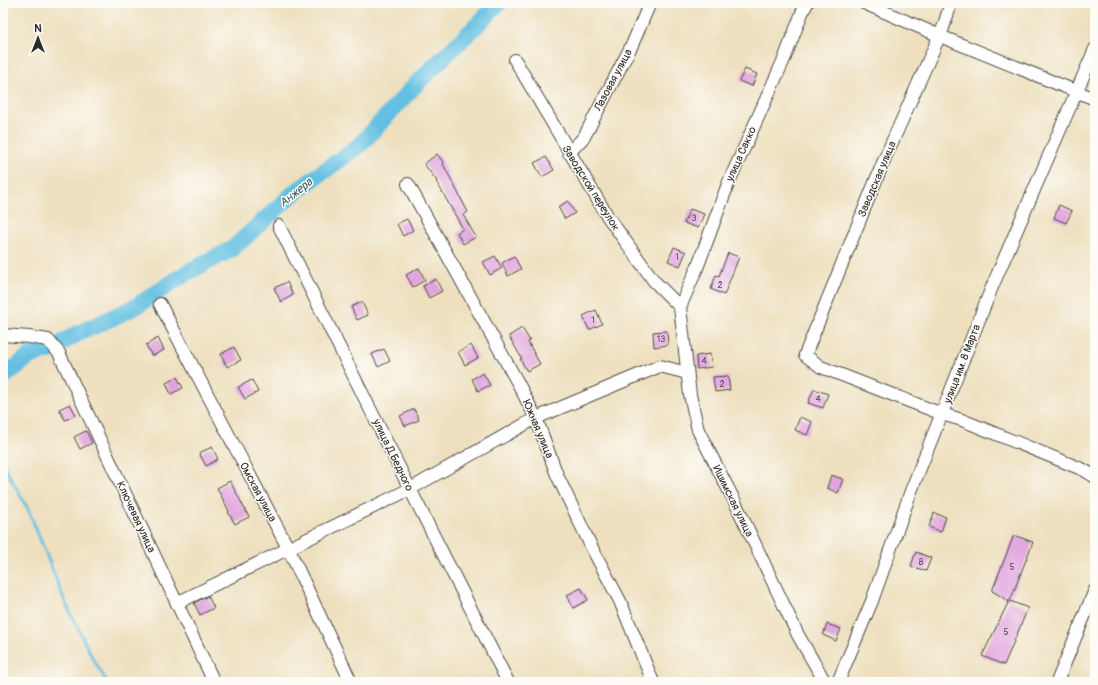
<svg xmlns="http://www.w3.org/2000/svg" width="1098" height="685" viewBox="0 0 1098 685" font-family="Pangolin,sans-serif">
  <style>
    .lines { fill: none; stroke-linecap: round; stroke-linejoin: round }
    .stream { stroke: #64c0e2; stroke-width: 3 }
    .river { stroke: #64c0e2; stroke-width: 17 }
    .building { fill: #e0a3dd }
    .minor-casing { stroke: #484641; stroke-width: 14 }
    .minor { stroke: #fff; stroke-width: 12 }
    .labels { text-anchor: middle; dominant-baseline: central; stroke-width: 3; stroke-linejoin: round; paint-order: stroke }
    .number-label { font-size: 9px; fill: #584958 }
    .street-label { font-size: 11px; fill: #2b2b2b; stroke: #fdfcf7 }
    .water-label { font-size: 12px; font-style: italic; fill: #3f5f6b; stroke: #fdfcf7 }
  </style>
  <rect width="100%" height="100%" fill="#fdfcf7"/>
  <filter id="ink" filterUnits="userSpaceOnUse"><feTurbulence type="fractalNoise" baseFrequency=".025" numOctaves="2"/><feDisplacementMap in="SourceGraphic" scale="8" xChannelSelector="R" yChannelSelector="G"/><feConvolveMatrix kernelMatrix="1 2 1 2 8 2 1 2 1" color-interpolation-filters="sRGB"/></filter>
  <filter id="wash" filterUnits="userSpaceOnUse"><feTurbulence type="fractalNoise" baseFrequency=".012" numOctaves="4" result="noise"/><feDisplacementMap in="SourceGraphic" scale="16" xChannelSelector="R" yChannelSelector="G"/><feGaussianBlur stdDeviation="0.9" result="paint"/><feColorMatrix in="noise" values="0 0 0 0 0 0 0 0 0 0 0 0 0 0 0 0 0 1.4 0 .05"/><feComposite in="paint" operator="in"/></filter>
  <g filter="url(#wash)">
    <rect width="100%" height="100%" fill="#eee0bf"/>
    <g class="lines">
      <path class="stream" d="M3 464 29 511 66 604 92 657 107 682"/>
      <g class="river">
        <path d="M62 343 75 335 135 307 188 272 232 249 294 193 360 145 418 82 475 27 499 3"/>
        <path d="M3 377 30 356 50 350"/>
      </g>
    </g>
    <g id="blocks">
      <g class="building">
        <path d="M745 69 757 74 752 86 739 81Z"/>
        <path d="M437 154 444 163 443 164 468 212 463 215 476 237 463 244 457 233 463 229 436 181H437L424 164Z"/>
        <path d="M546 157 554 170 542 177 534 163Z"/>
        <path d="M568 201 575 213 565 219 558 207Z"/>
        <path d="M1059 205 1072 211 1066 223 1054 218Z"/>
        <path d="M690 209 704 214 698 228 684 223Z"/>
        <path d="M407 219 413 230 403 236 397 224Z"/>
        <path d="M674 247 686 252 680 266 668 261Z"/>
        <path d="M728 253 739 257 724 295 711 289 716 275 719 276Z"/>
        <path d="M495 256 502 268 490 275 483 262Z"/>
        <path d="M514 256 521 269 508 276 502 263Z"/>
        <path d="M419 268 425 280 413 287 406 275Z"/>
        <path d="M436 279 442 291 429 298 423 286Z"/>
        <path d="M287 282 293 295 281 302 274 288Z"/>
        <path d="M362 302 368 315 357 320 351 307Z"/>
        <path d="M596 310 602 324 589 330 583 316Z"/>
        <path d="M522 328 530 341 528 342 540 364 527 371 520 359H522L509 336Z"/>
        <path d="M667 331 668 345 654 347 653 332Z"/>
        <path d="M158 338 164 350 152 356 146 345Z"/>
        <path d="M471 345 478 358 465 365 458 352Z"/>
        <path d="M234 347 241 360 227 367 221 354Z"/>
        <path d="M384 349 390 361 378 367 372 354Z"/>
        <path d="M710 354 712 367 697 369 696 356Z"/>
        <path d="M483 373 490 385 478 391 472 379Z"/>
        <path d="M728 376 730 390 715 392 713 377Z"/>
        <path d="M177 377 183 388 171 394 166 383Z"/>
        <path d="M252 380 258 392 245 399 238 387Z"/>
        <path d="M814 389 828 394 823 408 808 403Z"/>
        <path d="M70 404 76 415 65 420 59 409Z"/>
        <path d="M414 409 419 420 405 426 400 416Z"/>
        <path d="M800 417 812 422 807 435 795 430Z"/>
        <path d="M86 431 92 443 80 449 74 437Z"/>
        <path d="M212 447 218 459 206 466 199 453Z"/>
        <path d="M831 475 843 479 838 493 827 488Z"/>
        <path d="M230 481 249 517 235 524 228 512 229 511 217 488Z"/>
        <path d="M934 513 946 517 941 532 929 527Z"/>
        <path d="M1014 535 1033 542 1010 601 1028 608 1004 665 982 656 1009 601 992 591Z"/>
        <path d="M916 552 931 558 926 571 911 566Z"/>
        <path d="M581 588 588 600 573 608 567 595Z"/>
        <path d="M208 596 214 608 200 615 194 603Z"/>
        <path d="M827 624 841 629 836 641 823 635Z"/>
      </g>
    </g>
  </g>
  <g filter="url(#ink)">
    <use href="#blocks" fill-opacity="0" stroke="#484641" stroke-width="1"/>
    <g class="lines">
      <defs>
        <g id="minor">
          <path d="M864 3 940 36 1095 99"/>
          <path d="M951 3 943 28 885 158 805 355 821 367 942 414 962 420 1084 470 1095 477"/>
          <path d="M515 60 608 217 654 281 680 307"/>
          <path d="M569 153 584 137 632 45 650 3"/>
          <path d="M408 184 519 385 536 418 557 475 592 548 620 601 653 682"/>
          <path d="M279 226 410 489 508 682"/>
          <path d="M160 304 288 548 351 682"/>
          <path d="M680 307 690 395 698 430 734 500 798 635 825 682"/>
          <path d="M680 307 697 268 728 184 785 57 802 13 807 3"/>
          <path d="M3 335 29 337 48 340 59 353 214 682"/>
          <path d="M177 603 410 489 536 418 660 366 687 373"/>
          <path d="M838 682 872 601 911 491 992 287 1095 49"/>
          <path d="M1057 682 1095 590"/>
        </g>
      </defs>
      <use href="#minor" class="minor-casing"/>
      <use href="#minor" class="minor"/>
    </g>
  </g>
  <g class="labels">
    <g class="number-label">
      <text x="694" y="218">3</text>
      <text x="677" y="257">1</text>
      <text x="720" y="285">2</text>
      <text x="593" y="320">1</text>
      <text x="661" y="339">13</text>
      <text x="704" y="361">4</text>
      <text x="722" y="384">2</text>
      <text x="818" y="399">4</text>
      <text x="921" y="562">8</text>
      <text x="1012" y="567">5</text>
      <text x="1006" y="632">5</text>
    </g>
    <g class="street-label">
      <text transform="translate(613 80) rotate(-62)">Лазовая улица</text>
      <text transform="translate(741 154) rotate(-66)">улица Сакко</text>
      <text transform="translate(877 179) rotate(-67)">Заводская улица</text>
      <text transform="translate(591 188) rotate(58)">Заводской переулок</text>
      <text transform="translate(962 364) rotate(-69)">улица им. 8 Марта</text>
      <text transform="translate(538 429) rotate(67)">Южная улица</text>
      <text transform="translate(393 455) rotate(64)">улица Д.Бедного</text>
      <text transform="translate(258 492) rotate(62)">Омская улица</text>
      <text transform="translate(733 501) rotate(64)">Ишимская улица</text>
      <text transform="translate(136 517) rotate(65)">Ключевая улица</text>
    </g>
    <g class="water-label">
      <text transform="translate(296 193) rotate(-39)">Анжера</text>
    </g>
  </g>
  <rect width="1098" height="685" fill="none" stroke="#fdfcf7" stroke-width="16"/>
  <g transform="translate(38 38)" stroke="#fdfcf7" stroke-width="3" paint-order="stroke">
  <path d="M0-3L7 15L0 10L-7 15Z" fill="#2b2b2b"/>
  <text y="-6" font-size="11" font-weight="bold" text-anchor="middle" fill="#2b2b2b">N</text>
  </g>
</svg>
